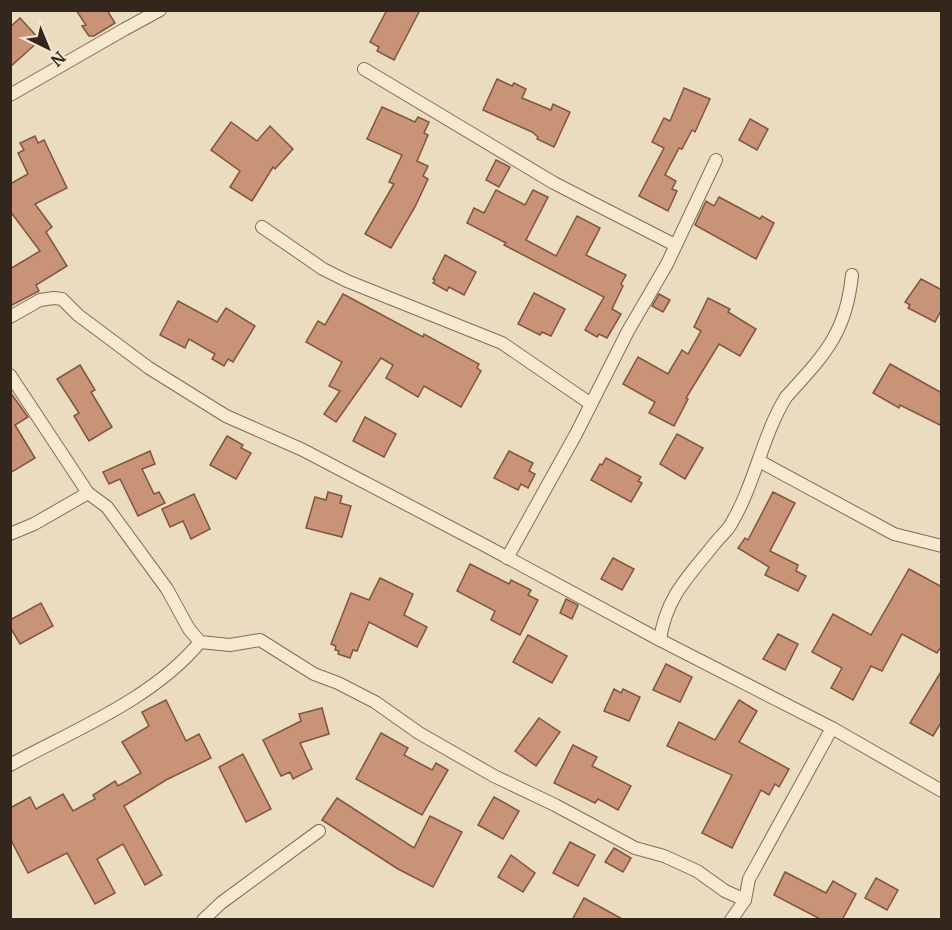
<svg xmlns="http://www.w3.org/2000/svg" width="952" height="930" viewBox="0 0 952 930" font-family="Merriweather,serif">
  <style>
    .building { fill: #c89376; stroke: #80553f; stroke-width: 1.5 }
    .lines { fill: none; stroke-linecap: round; stroke-linejoin: round }
    .street-casing { stroke: #826c58; stroke-width: 14 }
    .street { stroke: #f7e9d1; stroke-width: 12 }
  </style>
  <rect width="100%" height="100%" fill="#ebdbbf"/>
  <g class="building">
    <path d="M76 10H107L115 23 94 36H89L82 26 86 25Z"/>
    <path d="M387 10H420L394 60 377 51 379 47 370 42Z"/>
    <path d="M20 18 40 40 10 67V27Z"/>
    <path d="M497 79 512 86 514 83 526 89 522 98 551 110 553 104 570 112 554 147 537 139 538 137 532 132 483 110Z"/>
    <path d="M684 88 710 99 695 132 692 130 682 149 679 148 665 175 676 181 672 189 677 191 668 211 639 196 664 148 652 142 664 118 670 121Z"/>
    <path d="M382 107 415 122 418 117 429 122 424 133 428 135 417 161 428 166 423 176 428 179 415 207 391 248 365 234 394 184 389 182 402 155 367 139Z"/>
    <path d="M750 119 768 129 757 150 739 140Z"/>
    <path d="M231 122 257 141 270 126 293 149 275 169 273 167 252 201 230 187 240 171 211 150Z"/>
    <path d="M35 136 38 143 44 140 67 188 35 204 52 227 46 232 67 266 36 285 39 291 10 306V269L40 251 10 211V184L28 174 18 153 24 150 20 143Z"/>
    <path d="M496 160 510 167 499 187 486 180Z"/>
    <path d="M496 190 525 205 533 190 548 197 526 240 556 256 577 216 600 228 586 255 626 275 621 284 623 286 612 309 621 314 607 338 599 334 597 337 585 330 604 297 504 245 506 243 467 223 474 208 484 213Z"/>
    <path d="M719 197 760 219 762 216 774 223 756 259 695 225 706 201 714 206Z"/>
    <path d="M445 255 476 272 464 295 449 287 447 291 433 283 435 280 433 279Z"/>
    <path d="M921 279 942 290V309L935 322 908 308 910 305 905 302Z"/>
    <path d="M534 293 565 309 551 336 542 332 540 335 518 324Z"/>
    <path d="M343 294 423 337 424 334 479 364 477 368 481 371 461 407 424 386 418 397 386 378 393 365 381 358 336 422 324 414 340 391 329 386 342 362 306 342 318 321 325 325Z"/>
    <path d="M659 294 670 300 663 312 652 306Z"/>
    <path d="M708 298 730 309 728 312 756 329 740 356 719 344 686 398 688 399 674 426 649 413 655 402 623 384 638 357 668 374 682 350 688 354 701 331 694 327Z"/>
    <path d="M178 301 217 322 226 308 255 326 233 362 228 359 224 366 212 359 215 354 189 339 185 348 160 335Z"/>
    <path d="M890 364 942 393V426L900 405 899 408 873 393Z"/>
    <path d="M80 365 95 390 91 392 112 427 89 441 74 416 79 413 57 379Z"/>
    <path d="M10 392 28 417 15 425 35 458 10 473Z"/>
    <path d="M365 417 396 434 384 457 353 441Z"/>
    <path d="M677 434 703 448 685 479 660 464Z"/>
    <path d="M227 436 243 445 241 448 251 453 236 479 210 465Z"/>
    <path d="M150 451 155 464 142 469 154 494 159 492 165 503 138 516 120 479 109 484 103 472Z"/>
    <path d="M509 451 533 463 529 471 535 474 528 488 521 484 518 490 494 478Z"/>
    <path d="M606 458 641 477 638 481 642 483 631 502 591 480 600 464 602 465Z"/>
    <path d="M328 492 342 496 340 503 351 506 342 537 306 528 315 497 326 500Z"/>
    <path d="M773 492 795 503 770 551 798 565 796 571 806 576 798 591 765 575 769 567 738 548 745 538 748 540Z"/>
    <path d="M194 494 210 529 191 539 183 521 170 527 162 509Z"/>
    <path d="M613 558 634 569 622 590 601 579Z"/>
    <path d="M470 564 509 584 511 580 531 590 528 595 538 600 520 635 491 620 495 611 457 591Z"/>
    <path d="M909 569 942 587V645L937 653 902 634 882 671 871 666 853 700 831 688 842 668 812 652 833 614 871 635Z"/>
    <path d="M380 578 413 594 404 615 427 627 417 647 369 622 357 651 353 650 350 658 338 654 339 651 335 650 336 646 331 644 351 593 369 600Z"/>
    <path d="M566 599 578 605 572 619 560 613Z"/>
    <path d="M41 603 53 626 20 644 10 627V620Z"/>
    <path d="M778 634 798 644 785 670 763 659Z"/>
    <path d="M528 635 567 656 552 683 513 662Z"/>
    <path d="M666 664 692 677 680 702 653 690Z"/>
    <path d="M942 670V721L933 736 910 723Z"/>
    <path d="M614 689 621 693 623 689 640 697 629 721 604 711Z"/>
    <path d="M166 700 186 741 199 734 211 758 166 780 124 806 162 875 145 885 123 844 97 859 115 893 95 904 67 853 28 873 10 838V808L30 797 36 809 63 794 73 811 95 799 93 795 115 781 118 786 141 773 122 742 149 726 142 712Z"/>
    <path d="M739 700 757 711 739 742 789 769 779 787 775 784 769 795 761 790 732 848 702 833 732 775 667 746 679 722 715 740Z"/>
    <path d="M322 708 329 734 300 743 312 769 293 779 290 772 281 776 263 740 301 721 299 714Z"/>
    <path d="M539 718 560 732 536 766 515 751Z"/>
    <path d="M381 733 408 748 404 755 432 770 436 763 448 770 422 815 356 779Z"/>
    <path d="M573 745 597 757 592 766 631 786 618 810 598 799 595 803 554 783Z"/>
    <path d="M243 754 271 809 246 822 219 767Z"/>
    <path d="M494 797 519 811 503 839 478 825Z"/>
    <path d="M337 798 414 848 430 816 462 832 433 887 398 869 322 820Z"/>
    <path d="M570 842 595 855 578 886 553 873Z"/>
    <path d="M614 848 631 858 623 872 605 862Z"/>
    <path d="M511 855 535 873 523 892 498 877Z"/>
    <path d="M785 872 826 893 833 881 856 894 842 920H822L774 895Z"/>
    <path d="M876 878 898 890 887 910 865 898Z"/>
    <path d="M584 898 624 920H572Z"/>
  </g>
  <g class="lines">
    <defs>
      <g id="street">
        <path d="M364 69 554 183 675 245"/>
        <path d="M10 95 125 29 160 10"/>
        <path d="M262 227 323 269 347 281 502 343 591 404"/>
        <path d="M10 317 40 300 54 298 62 299 78 315 149 368 226 416 303 450 486 546 660 640 832 728 942 791"/>
        <path d="M10 375 88 493 107 507 167 589 189 629 200 642 230 645 260 640 314 674 338 683 375 702 419 733 494 776 555 805 635 848 664 856 697 871 725 891 745 900"/>
        <path d="M759 461 894 534 942 546"/>
        <path d="M10 534 34 524 88 493"/>
        <path d="M507 558 576 434 628 331 667 264 716 160"/>
        <path d="M660 640C666 596 690 575 716 542 721 536 727 531 731 524 755 484 762 436 786 397 824 355 846 334 852 275"/>
        <path d="M10 765C74 730 153 699 200 642"/>
        <path d="M203 920 221 903 319 831"/>
        <path d="M731 920 745 900 749 879 832 728"/>
      </g>
    </defs>
    <use href="#street" class="street-casing"/>
    <use href="#street" class="street"/>
  </g>
  <rect width="952" height="930" fill="none" stroke="#33261c" stroke-width="24"/>
  <g transform="translate(48 48) rotate(137)" stroke="#f3e6ce" stroke-width="4.5" paint-order="stroke">
  <path d="M0-4.5L10 22L0 15L-10 22Z" fill="#33261c"/>
  <text y="-9" font-size="16" font-weight="bold" text-anchor="middle" fill="#33261c">N</text>
  </g>
</svg>
